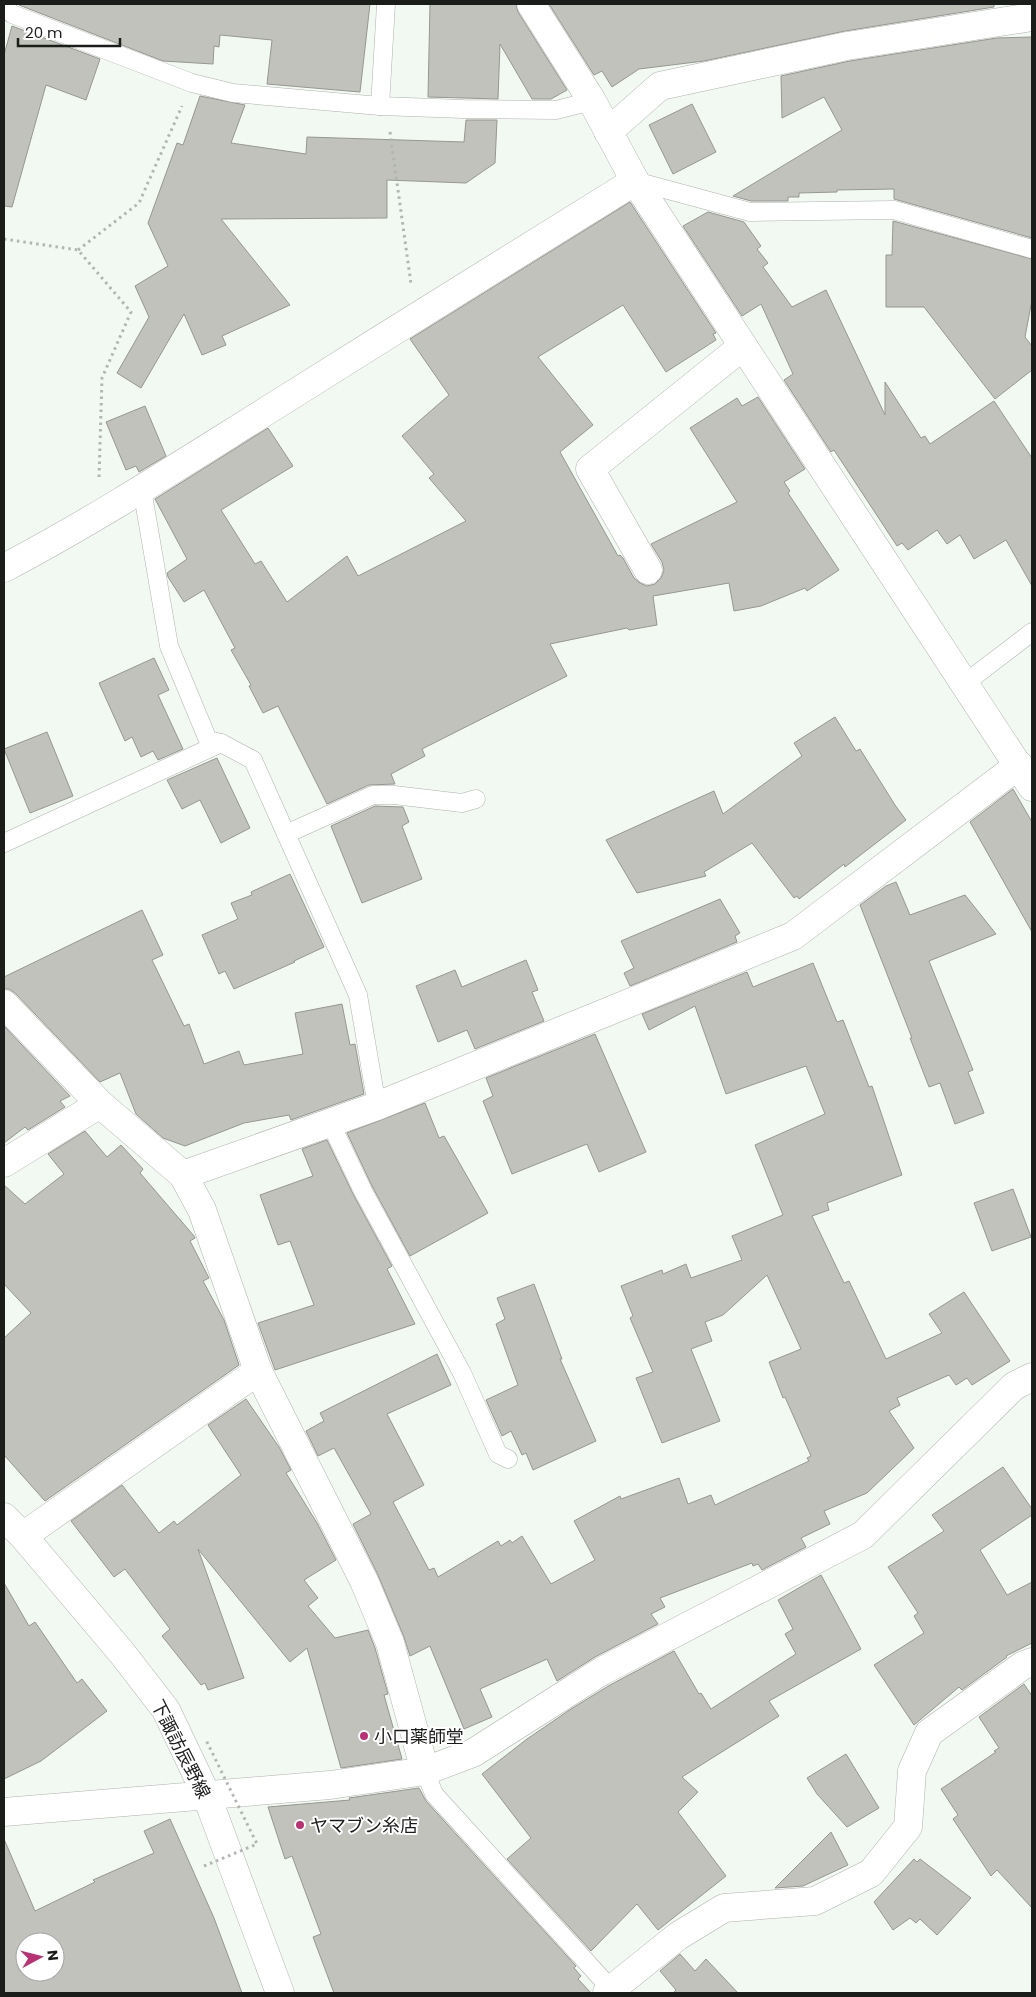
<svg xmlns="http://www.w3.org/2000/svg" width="1036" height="1997" viewBox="0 0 1036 1997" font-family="Poppins,'Noto Sans JP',sans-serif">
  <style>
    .building { fill: #c0c2bb; stroke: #969791; fill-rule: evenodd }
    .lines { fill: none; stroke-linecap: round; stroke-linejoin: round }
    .lane-casing { stroke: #aeb3ae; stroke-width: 19 }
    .street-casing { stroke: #aeb3ae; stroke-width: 29 }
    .primary-casing { stroke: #aeb3ae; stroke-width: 29 }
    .path { stroke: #b1b6b1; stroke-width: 3; stroke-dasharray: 2.5 4; stroke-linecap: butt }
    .lane { stroke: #fff; stroke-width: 18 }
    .street { stroke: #fff; stroke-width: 28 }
    .primary { stroke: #fff; stroke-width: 28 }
    .path-bridge { stroke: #b1b6b1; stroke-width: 3; stroke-dasharray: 2.5 4; stroke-linecap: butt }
    .poi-dot { fill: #b93273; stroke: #fff; stroke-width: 2 }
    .labels { text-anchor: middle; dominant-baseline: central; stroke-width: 4; stroke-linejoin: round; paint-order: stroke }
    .poi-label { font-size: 18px; fill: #1b1d1b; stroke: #fff; text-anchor: start }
    .street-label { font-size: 18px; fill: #1b1d1b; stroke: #fff }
  </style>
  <rect width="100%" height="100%" fill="#f2f8f2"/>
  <g class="building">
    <path d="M19 4H370L360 92 267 84 272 40 220 35 219 47 214 46 213 64 163 61 19 5Z"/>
    <path d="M430 4H516L518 12 567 90 551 99H532L500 44 498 99 428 97Z"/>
    <path d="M549 4H994V7L845 31 704 61 639 69 612 87 602 71 594 75Z"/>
    <path d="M12 26 100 59 86 100 46 85 12 207 4 206V55Z"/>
    <path d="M1032 37V238L894 199V189L837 190V192L799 193V197H788V201H751L733 196 842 130 824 97 782 118 781 76 850 61 997 38Z"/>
    <path d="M200 96 245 105 231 143 306 154 307 137 464 142 466 120H497L495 163 466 183 387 180V218L221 219 290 305 222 336 226 345 202 355 184 314 141 388 117 373 149 317 135 286 168 266 148 223 177 143 183 145Z"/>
    <path d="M692 104 716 152 673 174 649 125Z"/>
    <path d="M630 202 716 333 713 334 716 340 666 372 623 305 538 357 593 425 560 452 618 556 620 555 623 558 634 578 640 583 647 586 655 584 661 578 664 570 662 562 651 544 737 502 690 428 737 398 742 406 758 397 805 469 784 482 790 491 788 493 839 570 807 591 805 588 761 606 734 611 729 583 653 596 657 625 629 630 627 628 550 644 567 676 422 749 425 756 391 774 395 784 369 785 327 804 278 706 263 713 249 686 251 685 231 650 235 648 204 590 184 602 168 577 167 573 187 559 155 499 268 428 293 466 221 510 255 564 261 561 287 602 347 556 358 576 466 521 429 478 434 474 402 436 449 395 410 339Z"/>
    <path d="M708 212 744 222 761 246 757 249 768 263 763 267 792 307 826 290 885 415V382L921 438 925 436 930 444 994 401 1032 458V586L1006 540 974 559 960 535 947 544 937 530 908 550 902 543 897 546 834 450 831 452 784 380 793 374 761 304 742 316 683 226Z"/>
    <path d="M893 221 1032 259V300L1025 337 1032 346V370L995 399 924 307H886V255H892Z"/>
    <path d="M145 406 166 456 139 472 136 466 126 470 106 422Z"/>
    <path d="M154 658 169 690 158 695 183 749 158 760 153 751 141 757 132 737 125 741 99 683Z"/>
    <path d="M835 717 856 751 860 749 895 805 906 820 845 867 844 864 799 899 797 896 794 898 752 843 704 872 706 876 637 893 606 840 714 791 723 814 802 756 794 743Z"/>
    <path d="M47 732 73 796 30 813 4 749Z"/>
    <path d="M217 758 250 828 221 843 200 800 182 809 167 780Z"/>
    <path d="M1013 789 1032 822V932L970 822Z"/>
    <path d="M375 806 403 807 409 822 402 826 422 879 362 903 331 826Z"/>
    <path d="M290 874 324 947 294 961 295 962 234 989 225 971 219 974 202 935 238 919 231 903 252 895 251 892Z"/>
    <path d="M896 882 910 915 965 895 996 934 929 961 973 1070 968 1072 984 1113 955 1124 940 1083 929 1087 910 1038H912L860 905 886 886Z"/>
    <path d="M720 899 740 933 735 936 737 942 630 986 624 973 634 968 621 941Z"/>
    <path d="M142 910 163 955 152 960 184 1026 189 1024 204 1064 239 1051 244 1065 303 1054 295 1013 342 1004 350 1045 355 1044 364 1094 291 1120 289 1115 244 1123 185 1146 163 1138 136 1114 120 1073 100 1082 15 993 9 989H4V977Z"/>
    <path d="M526 960 538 990 532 992 544 1021 475 1049 467 1030 438 1042 416 986 455 970 462 987Z"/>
    <path d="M813 963 837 1022 843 1020 869 1087 872 1086 902 1175 827 1203 829 1210 812 1216 844 1283 849 1281 886 1359 942 1333 929 1314 964 1292 1010 1361 972 1385 967 1378 956 1385 949 1375 897 1398 900 1405 889 1411 914 1448 867 1493 824 1511 830 1524 801 1538 806 1547 762 1570 758 1564 753 1566 752 1563 660 1598 665 1607 651 1614 658 1624 595 1657 557 1681 547 1659 480 1689 492 1717 464 1729 430 1646 410 1656 404 1637 378 1575 353 1524 371 1514 334 1448 318 1456 306 1431 324 1421 320 1413 437 1354 451 1385 387 1414 424 1485 393 1502 429 1570 434 1568 438 1577 498 1541 501 1546 510 1540 512 1543 522 1536 551 1584 595 1560 574 1521 620 1496 621 1499 679 1478 688 1504 711 1495 715 1505 809 1461 807 1458 811 1456 785 1397 783 1398 769 1362 801 1349 767 1275 723 1315 705 1322 712 1341 691 1349 720 1421 662 1443 636 1378 653 1372 630 1318 633 1316 621 1286 662 1270 663 1274 686 1264 691 1278 742 1260 732 1236 783 1215 755 1145 825 1114 806 1066 726 1094 695 1006 649 1030 642 1014 747 972 753 987Z"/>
    <path d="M4 1026 70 1096 60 1101 65 1107 28 1130 25 1127 4 1143Z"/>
    <path d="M595 1034 646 1152 599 1172 587 1144 512 1174 483 1101 493 1096 486 1078Z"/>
    <path d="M425 1103 439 1138 444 1136 488 1213 410 1256 372 1186 347 1133Z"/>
    <path d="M85 1131 107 1157 121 1145 143 1169 140 1173 194 1236 195 1238 190 1241 209 1278 203 1281 224 1320 239 1365 45 1501 4 1455V1338L31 1313 4 1284V1185L25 1204 64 1174 48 1154Z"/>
    <path d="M327 1140 354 1196 392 1266 387 1269 415 1324 275 1370 258 1323 314 1305 290 1241 278 1245 260 1195 313 1176 302 1149Z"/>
    <path d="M1013 1189 1031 1237 992 1251 974 1203Z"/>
    <path d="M534 1284 562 1359H560L596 1441 533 1470 526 1453 522 1455 511 1431 502 1436 486 1400 518 1385 496 1324 505 1319 497 1298Z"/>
    <path d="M246 1399 279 1447 291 1470 286 1473 317 1523 336 1560 304 1580 318 1598 308 1606 335 1638 368 1630 375 1648 388 1694 384 1695 402 1759 341 1768 307 1648 290 1662 198 1549 244 1678 208 1690 205 1683 201 1685 162 1636 170 1629 125 1569 114 1577 71 1521 122 1485 159 1533 174 1521 177 1525 241 1475 208 1425Z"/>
    <path d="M1003 1467 1032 1509V1515L980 1550 1007 1595 1032 1582V1643L1006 1656 1007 1657 962 1690 959 1687 914 1725 874 1665 924 1633 914 1616 918 1613 888 1567 944 1531 932 1515Z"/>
    <path d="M821 1575 861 1649 769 1701 779 1716 682 1777 698 1792 678 1812 726 1876 658 1930 637 1904 591 1951 507 1859 531 1838 482 1774 527 1739 571 1709 610 1685 674 1651 699 1694 701 1693 711 1709 796 1654 785 1634 793 1629 778 1600Z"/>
    <path d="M4 1583 29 1626 35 1622 77 1683 82 1679 107 1711 41 1761 4 1779Z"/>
    <path d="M1024 1684 1032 1696V1908L997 1870 991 1876 953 1819 958 1815 941 1789 996 1752 994 1751 999 1748 979 1717Z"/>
    <path d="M846 1754 879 1808 847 1827 817 1794 807 1778Z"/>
    <path d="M419 1788 426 1801 576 1966 574 1968 581 1976 578 1979 591 1993H334L313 1937 321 1934 292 1856 285 1859 268 1807 350 1800 349 1798Z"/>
    <path d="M170 1819 214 1918 242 1993H4V1839L35 1911 95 1882 93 1880 154 1853 144 1831ZM25 1942H55V1972H25Z"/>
    <path d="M831 1832 848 1865 803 1886 775 1888Z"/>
    <path d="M914 1859 917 1862 920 1859 971 1898 937 1935 920 1919 916 1923 910 1918 893 1930 874 1902Z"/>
    <path d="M680 1954 695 1971 706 1959 738 1993H673L676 1990 660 1971Z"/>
  </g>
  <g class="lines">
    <defs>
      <g id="lane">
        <path d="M4 6 12 14 192 83 233 93 380 106 463 109 556 110 592 101"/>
        <path d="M380 106 386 4"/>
        <path d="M635 181 750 212 894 210 1032 249"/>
        <path d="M142 489 169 646 208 740 221 743 253 760 358 995 377 1106"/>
        <path d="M964 684 1032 632"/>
        <path d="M286 834 373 795H394L462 803 476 799"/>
        <path d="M4 843 221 743"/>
        <path d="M330 1122 363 1191 462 1373 498 1454 508 1459"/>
        <path d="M425 1771 434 1794 611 1989"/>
      </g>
      <g id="street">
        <path d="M531 4 592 101 635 181 1032 787"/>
        <path d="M608 132 660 86 847 46 1032 17"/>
        <path d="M4 568C103 516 197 454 292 395 406 323 521 252 635 181"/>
        <path d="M648 570 590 469 743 346"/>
        <path d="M4 1004 100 1104 183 1175 202 1210 258 1371 364 1581 390 1643 425 1771"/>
        <path d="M4 1163 100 1104"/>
        <path d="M183 1175 377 1106 793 936 1019 765"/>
        <path d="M23 1536 258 1371"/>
        <path d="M4 1812 330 1785 425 1771 473 1753 602 1671 863 1535 1014 1386 1032 1377"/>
        <path d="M607 1993 678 1936 724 1908 815 1901 871 1873 908 1827 912 1771 929 1733 1022 1666 1032 1662"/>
      </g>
      <path id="primary" d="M4 1517 23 1536 122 1653 166 1710 206 1794 280 1993"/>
    </defs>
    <use href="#lane" class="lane-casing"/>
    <use href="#street" class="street-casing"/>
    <use href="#primary" class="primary-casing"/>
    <g class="path">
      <path d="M390 132 411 284"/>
      <path d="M4 239 78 250 131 312 102 378 99 478"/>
      <path d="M78 250 139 203 182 106"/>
    </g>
    <use href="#lane" class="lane"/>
    <use href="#street" class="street"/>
    <use href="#primary" class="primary"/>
    <path class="path-bridge" d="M204 1866 257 1844 206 1740"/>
  </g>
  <g class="poi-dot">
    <circle cx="364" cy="1736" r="5"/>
    <circle cx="300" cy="1825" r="5"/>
  </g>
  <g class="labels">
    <g class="poi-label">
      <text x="374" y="1736">小口薬師堂</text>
      <text x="310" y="1825">ヤマブン糸店</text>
    </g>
    <g class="street-label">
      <text transform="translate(181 1749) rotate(63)">下諏訪辰野線</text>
    </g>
  </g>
  <rect width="1036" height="1997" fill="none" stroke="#1b1d1b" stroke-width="10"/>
  <g transform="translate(40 1957) rotate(83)"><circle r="24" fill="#ffffff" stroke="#a4a5a4"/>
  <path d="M0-4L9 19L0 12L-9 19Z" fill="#b93273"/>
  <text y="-8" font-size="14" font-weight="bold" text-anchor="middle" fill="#1b1d1b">N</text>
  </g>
  <path d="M18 38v8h102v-8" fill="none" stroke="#1b1d1b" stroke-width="2.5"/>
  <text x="25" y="38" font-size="15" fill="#1b1d1b" stroke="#ffffff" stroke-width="4" paint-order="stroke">20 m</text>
</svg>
